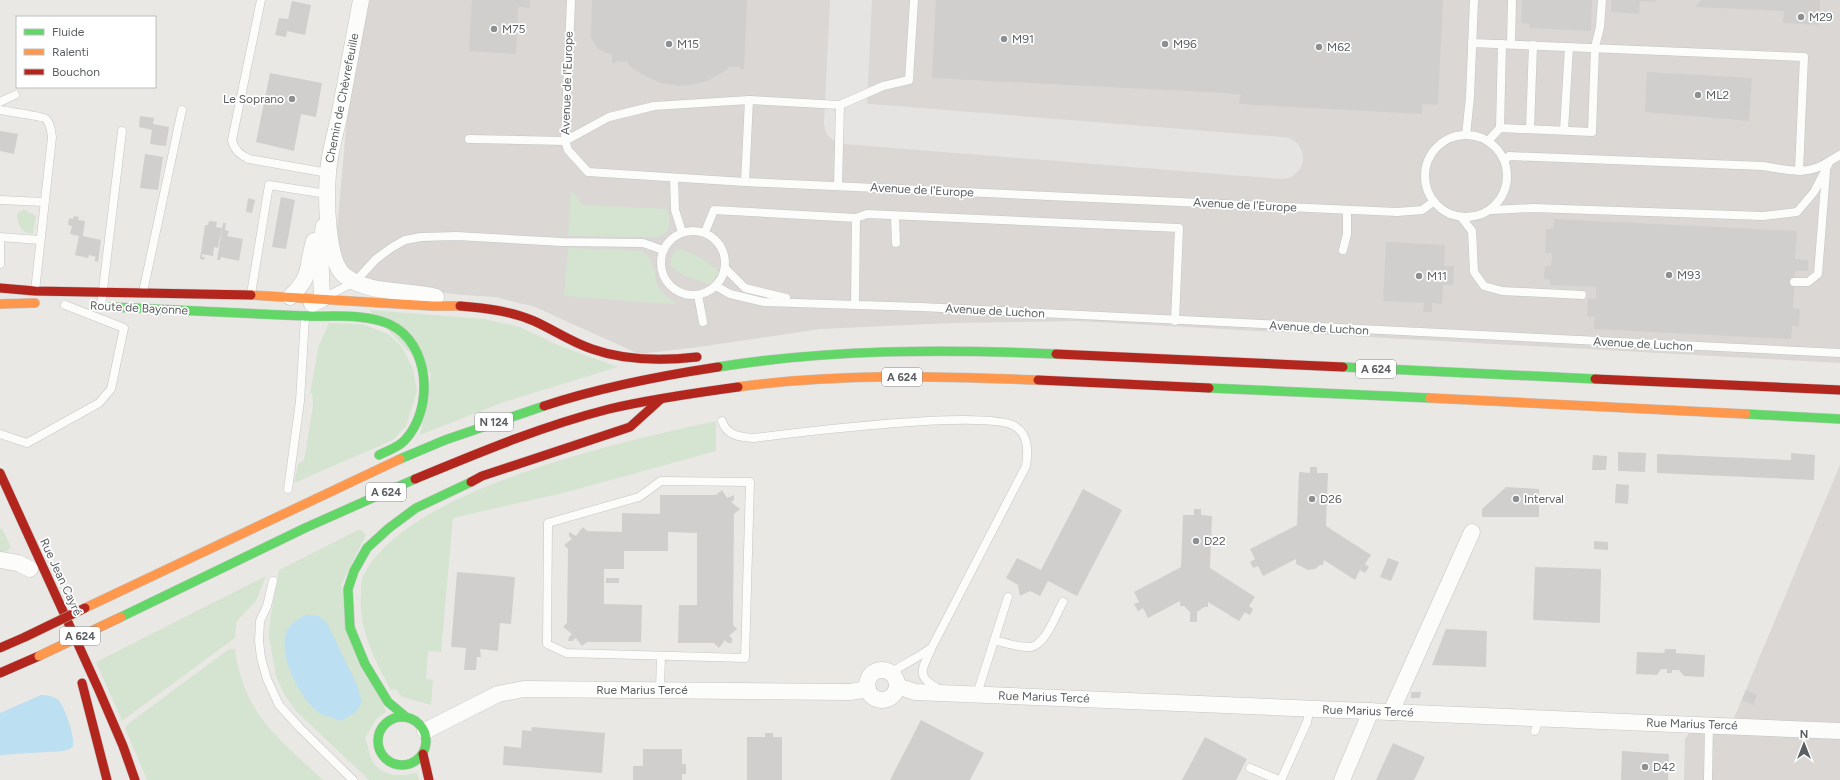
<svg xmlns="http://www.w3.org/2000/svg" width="1840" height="780" viewBox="0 0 1840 780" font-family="Figtree,sans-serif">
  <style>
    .industrial { fill: #dad7d5 }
    .green { fill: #d5e4d1 }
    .water { fill: #bcdff1 }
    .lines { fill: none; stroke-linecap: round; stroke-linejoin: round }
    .taxiway { stroke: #e6e4e3; stroke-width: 42 }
    .building { fill: #d1cfce }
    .lane-casing { stroke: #c4c5c5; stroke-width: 9 }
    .street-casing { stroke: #c4c5c5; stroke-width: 17 }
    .fast-casing { stroke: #c4c5c4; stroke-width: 10 }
    .slow-casing { stroke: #c4c5c4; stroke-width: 10 }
    .jam-casing { stroke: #c4c5c4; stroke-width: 10 }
    .lane { stroke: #fcfcfb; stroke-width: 8 }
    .street { stroke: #fcfcfb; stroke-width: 16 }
    .fast { stroke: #63d668; stroke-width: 9 }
    .slow { stroke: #ff974d; stroke-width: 9 }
    .jam { stroke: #b3261e; stroke-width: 9 }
    .slow-bridge-casing { stroke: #bdae96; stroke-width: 10; stroke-linecap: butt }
    .jam-bridge-casing { stroke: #bdae96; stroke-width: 10; stroke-linecap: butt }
    .slow-bridge { stroke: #ff974d; stroke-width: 9 }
    .jam-bridge { stroke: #b3261e; stroke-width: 9 }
    .poi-dot { fill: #8d8f90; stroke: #fff; stroke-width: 1.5 }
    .labels { text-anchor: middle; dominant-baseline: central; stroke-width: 3.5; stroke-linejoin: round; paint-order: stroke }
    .shield { fill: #fff; stroke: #8c8f91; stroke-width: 1 }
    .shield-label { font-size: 11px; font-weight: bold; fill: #5b5f62 }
    .poi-label { font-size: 12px; fill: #5b5f62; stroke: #fff; text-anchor: start }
    .street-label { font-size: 12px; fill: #5b5f62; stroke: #fff }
  </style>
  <rect width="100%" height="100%" fill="#eae8e5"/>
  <g class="industrial">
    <path d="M359 0H1840V363L1077 321 953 323 820 329 699 347 639 354 535 307 495 297 462 295 394 287 376 283 349 272 340 260 337 230 356 16Z"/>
    <path d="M1840 465V780H1684L1685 739 1699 717 1734 718Z"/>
  </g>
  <g class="green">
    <path d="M571 190 583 205 667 209C670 221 672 231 659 237L568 236Z"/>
    <path d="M23 209 36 216 33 233C22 235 17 224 17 214Z"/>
    <path d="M568 248 641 251C657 259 652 276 660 290 663 294 670 299 675 302L673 304 564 296Z"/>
    <path d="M676 249C693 253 706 259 719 272L711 285 682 275 670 266 671 259Z"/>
    <path d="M369 310 484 319 520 327 560 346 618 367 504 402 420 435 431 375Z"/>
    <path d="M329 323 362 324 388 334 402 347 413 369 417 391 406 426 393 440 294 483 298 464 304 460 313 406 312 393H310L319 345Z"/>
    <path d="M716 421V451L567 492 453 518 441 652 428 651 426 679 433 680 431 705 402 697 396 689 391 690C375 661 358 628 361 594 361 589 361 583 362 579 399 490 628 440 716 421Z"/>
    <path d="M2 528 11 547 6 552H0V529Z"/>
    <path d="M360 529 366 535 341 585 386 712 376 719 365 738C368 745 369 755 373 762 383 778 403 776 417 773L419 780H369L296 711 284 694 276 676 269 637 270 620 279 570Z"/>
    <path d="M266 576 256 601 237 621 235 638 122 721 96 662Z"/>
    <path d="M229 649H235C243 713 279 739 323 780H147L125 728 129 723Z"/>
  </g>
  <g class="water">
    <path d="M306 615 319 616 327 623 358 687 362 702 356 712 341 721C335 718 327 717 321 714 301 702 278 655 286 633 289 624 298 619 306 615Z"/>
    <path d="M41 695C46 695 55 696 59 701 65 708 75 737 73 746L70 749 63 751 0 755V713Z"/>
  </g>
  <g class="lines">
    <path class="taxiway" d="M851 0 845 123 1282 158"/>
  </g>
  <g class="building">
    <path d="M472 0H530V8L518 7 516 54 469 51Z"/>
    <path d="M592 0H747L744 69H740V67H728V69L720 74 707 81 691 85 678 86 661 83 647 77 632 68 628 64V62L616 61V63H612V55L598 49 591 38Z"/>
    <path d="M936 0H1443L1438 105 1422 104V114L1239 104 1241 95 1226 93 932 78Z"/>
    <path d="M1522 0H1592L1591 31 1530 28V24L1521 23Z"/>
    <path d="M1611 0H1656V2L1640 1 1639 14 1611 12Z"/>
    <path d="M1701 0H1820L1819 25 1783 23 1784 11 1695 7Z"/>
    <path d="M292 1 311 5 305 35 287 31 286 37 275 35 279 18 288 19Z"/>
    <path d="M1647 72 1752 78 1749 121 1645 112Z"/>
    <path d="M270 73 322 83 316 117 301 114 294 151 256 142Z"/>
    <path d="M140 116 154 118 153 124 169 127 166 146 150 144 152 130 139 127Z"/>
    <path d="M0 131 18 134 14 154 0 151Z"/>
    <path d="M145 154 163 157 158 190 140 188Z"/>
    <path d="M281 197 295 200 286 249 272 247Z"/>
    <path d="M248 198 255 200 252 213 246 212Z"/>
    <path d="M74 216 79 217 78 220 85 221 83 236 101 240 98 262 94 261 96 257 89 255 88 258 75 255 79 236 70 234 72 226 68 225 69 218 73 219Z"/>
    <path d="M1554 219 1797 231 1795 259 1808 260V271H1795L1793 308 1800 309 1799 327 1792 326 1791 339 1594 329 1595 317 1587 316 1588 298 1596 299V287L1550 285V280L1544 279 1545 266H1551L1552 253H1545L1546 229H1553Z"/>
    <path d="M209 221 217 222 216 227 222 228 218 248 214 247 213 256 202 254V257H205L204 260 200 259 205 225H208Z"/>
    <path d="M223 223H226L225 230 229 231 227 236 243 239 239 261 221 257 220 260H217Z"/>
    <path d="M1386 242 1445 245 1444 266H1454L1453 285H1443L1442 304 1432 303V312H1423L1424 303 1383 301Z"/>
    <path d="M1618 452 1646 453 1645 472 1618 471Z"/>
    <path d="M1791 453 1815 455 1814 480 1657 473V454L1791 460Z"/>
    <path d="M1593 455 1607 456 1606 470H1592Z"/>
    <path d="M1310 467H1317V473H1328L1326 526 1371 555 1365 564 1369 567 1365 573 1360 570 1355 580 1324 560 1323 565H1320L1315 569 1308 570 1296 564V559L1263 576 1258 566 1253 568 1250 562 1255 559 1250 549 1297 525 1299 472 1310 473Z"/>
    <path d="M1616 484 1629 485 1628 504 1615 503Z"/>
    <path d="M1506 487 1539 489V517H1482V509Z"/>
    <path d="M1083 489 1122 510 1077 596 1048 581 1040 596 1030 591 1020 596 1018 585 1006 578 1017 558 1041 570Z"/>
    <path d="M722 490 727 498 734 495V500L731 502 740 509 734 514 733 625 737 629 729 636 732 638V643H728L725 640 719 648 714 643H678L679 605H697V533L668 532V551H624V569H604V604L642 605 641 642H587L582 646 576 638 572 641H568L569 637 572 634 563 627 567 623 568 549 564 545 572 539 569 536V532L576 536 583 527 587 531 622 532V513L660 514V495H716Z"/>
    <path d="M1194 509H1201V515L1212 516 1210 568 1255 597 1249 606 1253 609 1250 615 1245 612 1239 621 1208 602V607H1204L1197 612V622H1190V612L1184 606H1180V601L1148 618 1143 608 1138 611 1134 604 1139 602 1134 592 1181 567 1183 515H1194Z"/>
    <path d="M1594 541 1608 542V550L1594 549Z"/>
    <path d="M1388 558 1399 562 1391 581 1380 577Z"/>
    <path d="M1535 567 1601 569 1600 623 1533 620Z"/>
    <path d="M457 572 515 577 511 624 500 623 498 651 480 649 481 657H477L476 670H464L466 648 451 647Z"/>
    <rect x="606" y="578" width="13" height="5"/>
    <path d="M1446 629 1487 631 1486 667 1432 665Z"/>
    <path d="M1665 649H1676V653L1705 655 1704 677 1684 676 1679 670H1672V673H1667V669H1661L1657 675 1636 674 1637 652 1664 653Z"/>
    <path d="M1746 690 1757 695 1753 705 1742 700Z"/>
    <path d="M1411 692H1421L1420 698H1411Z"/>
    <path d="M921 720 984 753 970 780H890Z"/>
    <path d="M532 727 605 733 602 773 503 765 504 746 521 748 522 730 531 731Z"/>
    <path d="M765 733H773V737H782V780H747V737H765Z"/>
    <path d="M1205 737 1247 759 1236 780H1182Z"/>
    <path d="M1393 743 1425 757 1414 780H1376Z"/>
    <path d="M643 749H682V764H686V774H682V780H633V766H643Z"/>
    <path d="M1622 751 1669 754 1668 780H1621Z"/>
  </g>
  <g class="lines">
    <defs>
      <g id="lane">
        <path d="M261 0 232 140C234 150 240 155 249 159L328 173"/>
        <path d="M571 0 565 141 568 150 588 172 745 182 1397 212 1422 210 1433 202"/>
        <path d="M1472 43 1804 57 1799 171"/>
        <path d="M1511 44 1512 0"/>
        <path d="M0 102 15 95"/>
        <path d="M0 110C8 112 43 116 46 119 51 124 51 131 52 137L35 291"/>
        <path d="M1500 128 1502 44"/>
        <path d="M1530 129 1533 45"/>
        <path d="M1564 130 1569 47"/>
        <circle cx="1466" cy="176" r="41"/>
        <path d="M1466 135 1470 97 1474 0"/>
        <path d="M469 139 565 141 609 117 654 106 749 100 840 105"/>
        <path d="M1488 141 1500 128 1592 132 1595 47 1600 27 1602 0"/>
        <path d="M1505 160 1509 156 1762 166C1786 169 1806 177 1828 162"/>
        <path d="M674 178 675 210 682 232"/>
        <path d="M745 182 749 100"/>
        <path d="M838 186 840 105 883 86 909 80 914 0"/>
        <path d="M0 200 44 202"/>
        <path d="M1492 210 1533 208 1763 216 1797 212 1814 192 1830 161 1840 155"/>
        <path d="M895 216 896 243"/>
        <path d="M856 218 867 214 1179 228 1175 321"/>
        <path d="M1462 218 1472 231 1474 272 1484 286 1502 291 1582 295"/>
        <circle cx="693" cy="263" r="32"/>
        <path d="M705 232 714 210 856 218 855 304"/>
        <path d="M0 237 40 240"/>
        <path d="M0 239V264"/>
        <path d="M1343 250 1347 234V210"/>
        <path d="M725 268 745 288 786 298"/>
        <path d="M1794 282H1808L1818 274 1826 172"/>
        <path d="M716 286 730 294 764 302 921 307 1840 353"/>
        <path d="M143 292 182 110"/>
        <path d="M251 294 269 185 327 194"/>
        <path d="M331 294 355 282 376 259 391 248 405 240 421 237 457 236 562 242 643 243 663 250"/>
        <path d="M698 295 703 322"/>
        <path d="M101 306 122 131"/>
        <path d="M722 421C727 436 740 437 754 438 794 433 991 408 1016 427 1029 436 1028 452 1026 466L932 647C920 657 905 663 891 673"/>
        <path d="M0 434 27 443 99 403 111 389 124 328 65 305"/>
        <path d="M661 481 750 482 745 658 566 653 547 644 548 523 639 497Z"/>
        <path d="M288 489 300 401 305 317"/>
        <path d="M273 581 267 606 260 621 259 641 261 658 267 679 279 705 300 728 353 780"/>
        <path d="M994 640C1005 643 1019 648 1031 647 1046 644 1056 614 1063 602"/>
        <path d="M931 650C921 670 916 677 939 689"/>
        <path d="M660 690 661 656"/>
        <path d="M977 694 1008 597"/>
        <path d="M1535 731 1539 718"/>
        <path d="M1250 768 1279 780"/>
        <path d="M1281 780 1307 722 1310 708"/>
        <path d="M1708 780 1709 725"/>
      </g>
      <g id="street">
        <path d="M361 0C354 39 346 78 339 117 335 135 329 155 328 173 326 196 326 262 345 276 370 295 407 289 436 297"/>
        <path d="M290 297C313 275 306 268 314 241"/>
        <path d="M312 304 322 299 320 248 324 226"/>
        <path d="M0 560 18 563 30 569"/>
        <circle cx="882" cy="685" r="15"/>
        <path d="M897 686 915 692 1840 731"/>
        <path d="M1391 712 1472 532"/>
        <path d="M425 731 498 694 524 689 850 692 868 689"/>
        <path d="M1342 780 1371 711"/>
      </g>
      <g id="fast">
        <path d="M111 307 305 316"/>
        <path d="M305 316C332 317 364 313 389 324 431 343 434 409 405 440 398 448 388 450 379 455"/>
        <path d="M718 367C830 349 944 349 1056 354"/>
        <path d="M1343 367 1595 379"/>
        <path d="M1209 388 1430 398"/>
        <path d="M1746 414 1840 419"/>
        <path d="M400 459 445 440 544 406"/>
        <path d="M121 617 305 528 415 479"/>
        <circle cx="402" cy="741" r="24"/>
        <path d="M406 717 388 702 365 664 350 628 348 589 354 571 367 548 389 528 416 508 471 482"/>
      </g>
      <g id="slow">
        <path d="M251 295 433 306H460"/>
        <path d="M0 304 35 303"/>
        <path d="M738 387C837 373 939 376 1038 380"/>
        <path d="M1430 398 1746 414"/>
        <path d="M85 608 400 459"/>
      </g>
      <g id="jam">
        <path d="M0 288 35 291 251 295"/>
        <path d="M460 306C485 308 511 311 534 321 554 330 571 342 592 349 626 361 662 361 697 357"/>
        <path d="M1056 354 1343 367"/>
        <path d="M1595 379 1840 390"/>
        <path d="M1038 380 1209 388"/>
        <path d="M544 406C601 387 659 376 718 367"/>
        <path d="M0 473 98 688 123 746 135 780"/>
        <path d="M415 479C478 453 542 426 609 409 651 399 694 393 738 387"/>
        <path d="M471 482 482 476 630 427 661 399"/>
        <path d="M0 648 25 637"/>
        <path d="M0 673 39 656"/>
        <path d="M82 683 107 780"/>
        <path d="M423 754 429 780"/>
      </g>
    </defs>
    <use href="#lane" class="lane-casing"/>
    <use href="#street" class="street-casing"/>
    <use href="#fast" class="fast-casing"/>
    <use href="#slow" class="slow-casing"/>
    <use href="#jam" class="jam-casing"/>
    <use href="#lane" class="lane"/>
    <use href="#street" class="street"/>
    <use href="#fast" class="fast"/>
    <use href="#slow" class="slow"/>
    <use href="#jam" class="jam"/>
    <defs>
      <path id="slow-bridge" d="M39 656 121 617"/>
      <path id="jam-bridge" d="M25 637 85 608"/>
    </defs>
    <use href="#slow-bridge" class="slow-bridge-casing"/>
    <use href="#jam-bridge" class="jam-bridge-casing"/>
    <use href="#slow-bridge" class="slow-bridge"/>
    <use href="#jam-bridge" class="jam-bridge"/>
  </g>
  <g class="poi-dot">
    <circle cx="1801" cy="17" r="4"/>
    <circle cx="494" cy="29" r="4"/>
    <circle cx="1004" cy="39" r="4"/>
    <circle cx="669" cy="44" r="4"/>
    <circle cx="1165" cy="44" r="4"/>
    <circle cx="1319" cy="47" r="4"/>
    <circle cx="1698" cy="95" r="4"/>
    <circle cx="292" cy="99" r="4"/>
    <circle cx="1669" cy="275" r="4"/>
    <circle cx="1419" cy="276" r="4"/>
    <circle cx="1312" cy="499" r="4"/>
    <circle cx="1516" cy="499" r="4"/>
    <circle cx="1196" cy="541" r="4"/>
    <circle cx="1645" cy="767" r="4"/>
  </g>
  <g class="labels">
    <g class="shield">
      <rect x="1356" y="360" width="40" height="18" rx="3"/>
      <rect x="882" y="368" width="40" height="18" rx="3"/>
      <rect x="475" y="413" width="38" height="18" rx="3"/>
      <rect x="366" y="483" width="40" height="18" rx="3"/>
      <rect x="60" y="627" width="40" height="18" rx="3"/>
    </g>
    <g class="shield-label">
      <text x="1376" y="369">A 624</text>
      <text x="902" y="377">A 624</text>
      <text x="494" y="422">N 124</text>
      <text x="386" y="492">A 624</text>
      <text x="80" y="636">A 624</text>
    </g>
    <g class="poi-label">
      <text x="1809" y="17">M29</text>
      <text x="502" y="29">M75</text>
      <text x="1012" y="39">M91</text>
      <text x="677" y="44">M15</text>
      <text x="1173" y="44">M96</text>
      <text x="1327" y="47">M62</text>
      <text x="1706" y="95">ML2</text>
      <text x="284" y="99" text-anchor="end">Le Soprano</text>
      <text x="1677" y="275">M93</text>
      <text x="1427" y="276">M11</text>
      <text x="1320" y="499">D26</text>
      <text x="1524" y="499">Interval</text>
      <text x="1204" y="541">D22</text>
      <text x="1653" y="767">D42</text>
    </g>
    <g class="street-label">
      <text transform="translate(567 83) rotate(-88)">Avenue de l'Europe</text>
      <text transform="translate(342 98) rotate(-79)">Chemin de Chèvrefeuille</text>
      <text transform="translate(922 190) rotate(3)">Avenue de l'Europe</text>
      <text transform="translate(1245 205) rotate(3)">Avenue de l'Europe</text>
      <text transform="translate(139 308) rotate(3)">Route de Bayonne</text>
      <text transform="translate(995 311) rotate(3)">Avenue de Luchon</text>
      <text transform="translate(1319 328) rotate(3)">Avenue de Luchon</text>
      <text transform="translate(1643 344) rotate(3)">Avenue de Luchon</text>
      <text transform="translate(61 577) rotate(65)">Rue Jean Cayré</text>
      <text x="642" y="690">Rue Marius Tercé</text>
      <text transform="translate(1044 697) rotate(2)">Rue Marius Tercé</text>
      <text transform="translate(1368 711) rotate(2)">Rue Marius Tercé</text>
      <text transform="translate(1692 724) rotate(2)">Rue Marius Tercé</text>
    </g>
  </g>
  <rect x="16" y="16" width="140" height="72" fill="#ffffff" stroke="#bdbfc0"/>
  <rect x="24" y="29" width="20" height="6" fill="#63d668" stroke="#bdbfc0"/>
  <text x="52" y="36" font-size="12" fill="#5b5f62">Fluide</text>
  <rect x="24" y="49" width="20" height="6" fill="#ff974d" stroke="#bdbfc0"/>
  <text x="52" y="56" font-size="12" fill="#5b5f62">Ralenti</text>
  <rect x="24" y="69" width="20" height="6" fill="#b3261e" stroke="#bdbfc0"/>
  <text x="52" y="76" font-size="12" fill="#5b5f62">Bouchon</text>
  <g transform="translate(1804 744)" stroke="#ffffff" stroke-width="3" paint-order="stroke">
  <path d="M0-3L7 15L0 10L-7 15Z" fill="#5b5f62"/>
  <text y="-6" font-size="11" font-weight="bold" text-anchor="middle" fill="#5b5f62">N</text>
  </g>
</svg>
